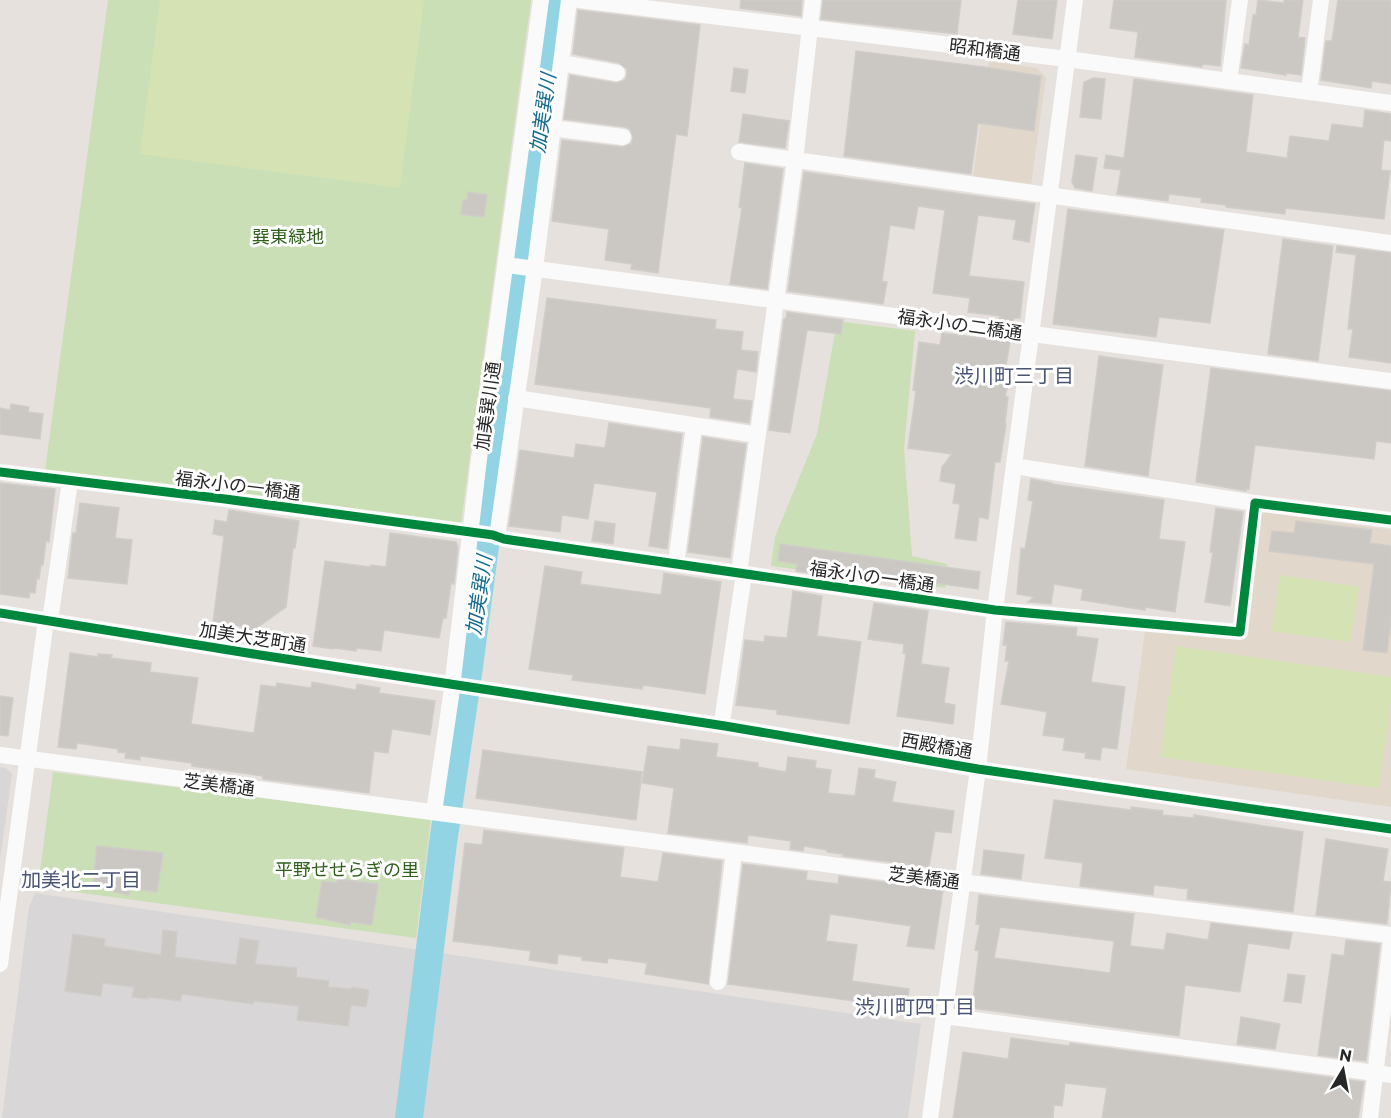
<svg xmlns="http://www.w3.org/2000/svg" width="1391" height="1118" viewBox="0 0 1391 1118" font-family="Commissioner,'Noto Sans JP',sans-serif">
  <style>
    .industrial { fill: #d9d6d8 }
    .education { fill: #e1d8cb }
    .green { fill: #cadfb6 }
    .pitch { fill: #d5e3b4 }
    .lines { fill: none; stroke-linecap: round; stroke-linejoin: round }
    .river { stroke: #93d4e4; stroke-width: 28 }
    .building { fill: #cbc7c3; stroke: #d0cdc9; stroke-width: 1.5; fill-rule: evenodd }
    .minor { stroke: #fbfafa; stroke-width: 16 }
    .cycleway-casing { stroke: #fff; stroke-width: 13 }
    .cycleway { stroke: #00873e; stroke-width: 9 }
    .labels { text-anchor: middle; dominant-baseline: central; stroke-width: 6; stroke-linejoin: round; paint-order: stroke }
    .street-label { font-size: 18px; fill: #272727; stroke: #fff }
    .park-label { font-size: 18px; fill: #2e601c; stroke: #fff }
    .water-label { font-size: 20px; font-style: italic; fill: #136b90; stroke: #fff }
    .neighbourhood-label { font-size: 20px; fill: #4a5475; stroke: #fff }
  </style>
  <rect width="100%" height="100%" fill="#e6e1dc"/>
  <g class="industrial">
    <path d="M0 767 6 768 12 774 0 860Z"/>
    <path d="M35 893 921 1024 908 1118H2L29 907Z"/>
  </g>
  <g class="education">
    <path d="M989 61 1037 68 1046 78 1031 184 973 176Z"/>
    <path d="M1260 511 1391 530V807L1126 769 1146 625 1242 639Z"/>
  </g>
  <g class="green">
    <path d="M108 0H531L461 523 45 471Z"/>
    <path d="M837 321 915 331 904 448 912 556 947 564 945 588 771 566 775 537 817 434Z"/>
    <path d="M53 772 431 819 416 938 38 887Z"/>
  </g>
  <g class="pitch">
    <path d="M160 0H424L400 188 140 154Z"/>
    <path d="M1280 575 1359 587 1350 642 1271 631Z"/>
    <path d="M1176 646 1391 677V699L1379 788 1160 757Z"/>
  </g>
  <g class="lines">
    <path class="river" d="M409 1118 443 843 469 667 557 0"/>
  </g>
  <g class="building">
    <path d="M741 0H802L801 16 740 8Z"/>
    <path d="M823 0H961L957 34 821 19Z"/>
    <path d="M1018 0H1057L1052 39 1013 34Z"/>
    <path d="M1114 0H1226L1220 66 1202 64V67L1135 57 1138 32 1110 28Z"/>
    <path d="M1258 0 1284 3V0H1303L1298 37 1305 38 1301 75 1286 73V75L1241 68 1245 44 1249 45 1253 15H1256Z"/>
    <path d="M1338 0H1391V84L1372 81 1371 88 1321 80 1326 41H1332Z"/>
    <path d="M578 10 700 25 687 136 676 134 658 273 631 269 632 264 605 260 609 229 552 221 562 140 622 147 631 144 633 138 630 129 625 127 564 119 570 75 616 83 625 80 627 74V69L619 63 573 54Z"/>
    <path d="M856 51 984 67 1041 76 1034 131 978 123 971 174 844 156Z"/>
    <path d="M734 68 748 70 745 93 731 91Z"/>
    <path d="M1094 78 1105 79 1101 119 1080 117 1084 82Z"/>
    <path d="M1134 79 1253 95 1246 152 1287 158 1290 136 1329 141 1332 124 1363 128 1365 110 1391 114V141L1384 140 1381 170 1390 171 1384 219 1285 208V214L1226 207V205L1201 202 1202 198 1169 194 1168 201 1117 194 1121 170 1104 168 1106 155 1124 158Z"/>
    <path d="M743 114 789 121 785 148 739 142Z"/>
    <path d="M1076 155 1097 158 1092 191 1075 188 1072 182Z"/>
    <path d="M745 163 783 169 767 289 730 284 742 208 739 207Z"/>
    <path d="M804 172 1035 204 1029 242 1013 239 1016 220 978 215 969 276 1024 282 1020 318H1014L1013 321 999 319 1000 316 968 312 970 298 933 293 945 210 918 206 914 229 890 225 882 281 887 282 883 304 788 291Z"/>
    <path d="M468 192 487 195 484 217 461 214 463 200H467Z"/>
    <path d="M1068 209 1224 230 1210 323 1159 317 1156 337 1053 324Z"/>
    <path d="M1283 239 1333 246 1318 361 1268 354Z"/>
    <path d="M1337 246 1391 253V363L1349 357 1353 329H1348L1356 255 1336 252Z"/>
    <path d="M547 298 716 320 715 329 743 332 741 350 758 352 756 372 737 369 733 399 752 401 749 423 710 417 711 408 535 384Z"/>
    <path d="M787 312 843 320 841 334 807 330 790 433 769 430 784 319H786Z"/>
    <path d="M942 333 1010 342 1005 370 1012 372 1005 396 1008 397 1005 424H1006L1000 462H995L988 519 979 517 976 541 955 538 960 504 953 503 956 484 940 481 942 467 952 454 908 448 916 391 913 390 919 342 940 345Z"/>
    <path d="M1099 356 1163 365 1148 476 1085 466Z"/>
    <path d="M1211 368 1391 391V443L1376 441 1374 459 1255 445 1249 489H1246V491L1196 482Z"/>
    <path d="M11 404 29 407 28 412 43 414 40 439 0 434V408L10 410Z"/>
    <path d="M609 423 682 434 667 549 649 546 657 492 594 483 588 519 562 515 560 532 509 526 520 450 574 458 576 444 605 448Z"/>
    <path d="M703 437 746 444 730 558 688 552Z"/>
    <path d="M1031 479 1052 483V484L1164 500 1159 539 1185 542 1175 612 1145 607V610L1081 600 1083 589 1054 584 1051 604 1028 602 1034 597 1017 594 1021 548 1025 549 1033 501 1028 500Z"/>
    <path d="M0 483 55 489 49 542 46 541 43 565H41L39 579 37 578 35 593 30 592 29 598 0 594Z"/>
    <path d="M80 503 119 508 115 538 132 540 127 584 68 578 73 533H76Z"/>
    <path d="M1216 508 1243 512 1230 606 1205 602 1213 552H1210Z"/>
    <path d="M229 510 299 521 295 548H293L286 607 251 632 244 630 240 626 213 622 224 536 213 534 215 520 227 522Z"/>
    <path d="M595 521 615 524 613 544 592 541Z"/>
    <path d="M1296 521 1372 530 1370 543 1391 546V619L1387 653 1363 650 1374 564 1269 551 1272 531 1294 533Z"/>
    <path d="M390 533 456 542 458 547 454 584 451 583 446 618H443L439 638 384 630 381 651 357 648 356 651 334 648 333 649 313 646 325 561 370 567 371 565 386 567Z"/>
    <path d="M780 544 980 572 978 589 826 568 825 575 796 571 797 564 778 561Z"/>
    <path d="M545 566 582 572 580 584 661 595 664 573 721 582 705 694 643 685 642 689 572 680 573 675 529 669Z"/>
    <path d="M793 591 822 596 817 636 861 642 849 724 777 714V710L736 705 745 640 764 642 765 636 787 638Z"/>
    <path d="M874 603 928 611 921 664 949 668 944 703 955 705 953 724 897 716 906 654 903 653 904 644 868 639Z"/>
    <path d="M1006 622 1077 628 1076 636 1098 639 1091 682 1125 687 1117 749 1102 747 1100 760 1085 758 1086 753 1063 750 1065 738 1043 735 1047 712 1001 704 1009 661H1005L1007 645H1003Z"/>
    <path d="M273 632 284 634 283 647 271 645Z"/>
    <path d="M70 653 98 657V654L112 655 111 658 151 663 150 672 198 678 191 724 254 733 261 685 276 687 277 683 311 688 312 682 356 690 357 684 380 688 379 693 435 701 430 735 392 729 388 753 374 751 369 793 263 779V776L192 766V763L140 756V760L125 758 126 753 118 752V749L77 743 76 749 58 747Z"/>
    <path d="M0 696 13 698 8 736 0 735Z"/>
    <path d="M681 739 718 744 716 757 758 763V767L786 772 788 757 816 761 815 768 831 770 828 793 855 796 859 768 875 770 874 778 896 782 892 802 954 811 951 833 935 831 929 867 842 856 843 854 827 852V850L804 846 803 851 790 849 791 841 748 835 747 843 668 833 674 788 642 783 648 746 680 750Z"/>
    <path d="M483 750 642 772 636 820 476 798Z"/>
    <path d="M1054 800 1131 810V807L1163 811 1162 815 1194 818V815L1303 832 1293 912 1187 899 1188 889 1154 885 1153 895 1080 886 1083 863 1045 858Z"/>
    <path d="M484 830 624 848 620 877 658 882 663 853 722 861 708 984 645 974 647 963 608 958 607 963 582 960V957L558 954 557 964 529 960 531 951 453 941 465 843 482 845Z"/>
    <path d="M1326 839 1388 849 1383 881 1391 882 1387 924 1316 915Z"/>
    <path d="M97 846 163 853 157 892 130 888 129 895 114 892 115 885 93 882Z"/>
    <path d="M984 850 1024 855 1021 879 981 874Z"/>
    <path d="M743 864 807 872 806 880 838 884 839 876 943 890 934 949 907 946 911 926 830 914 826 941 857 945 852 981 909 989 906 1008 728 984Z"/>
    <path d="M338 879 378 884 372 925 351 922 350 925 316 917 322 881 337 883Z"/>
    <path d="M979 895 1134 914 1130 946 1164 950 1167 933 1208 940 1211 923 1292 933 1289 949 1248 943 1240 992 1185 985 1179 1036 972 1008 979 951 975 950 980 925 976 924ZM1000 927 1114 941 1110 973 994 958Z"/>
    <path d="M163 930 177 932 175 957 236 965 240 938 259 941 255 964 297 968 296 977 329 981 328 987 351 989 352 987 369 990 366 1007 351 1005 348 1026 297 1020 299 1006 254 1001 253 1004 182 994 180 1001 148 997V999L132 997 134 987 103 983 101 996 65 991 73 934 105 939 104 946 161 955Z"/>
    <path d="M1346 940 1380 944 1366 1061 1318 1055 1332 954 1344 956Z"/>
    <path d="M1288 974 1305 976 1301 1003 1284 1001Z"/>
    <path d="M1241 1017 1280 1024 1275 1049 1237 1044Z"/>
    <path d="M1011 1038 1069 1046 1070 1043 1364 1082 1358 1118H1102L1107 1088 1065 1083 1062 1106 1054 1105 1053 1118H953L963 1052 1008 1059Z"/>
  </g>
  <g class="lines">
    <g class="minor">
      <path d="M579 0 1067 59 1391 103"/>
      <path d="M561 63 617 73"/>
      <path d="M1229 81 1240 0"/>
      <path d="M1309 92 1321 0"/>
      <path d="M552 128 623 137"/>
      <path d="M739 152 1391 243"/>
      <path d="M506 265 1391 381"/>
      <path d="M516 398 758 435"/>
      <path d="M1014 466 1255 503"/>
      <path d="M0 472 225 499 493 535 504 539 995 610 1240 632 1255 503 1391 520"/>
      <path d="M497 537 535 268 569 0"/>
      <path d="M676 564 694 426"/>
      <path d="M739 573 795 160 813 0"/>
      <path d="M0 613 260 655 725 726 978 769 1391 829"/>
      <path d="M50 621 70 481"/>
      <path d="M725 726 722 722 744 574"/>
      <path d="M0 755 961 882 1391 935"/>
      <path d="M434 812 451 696 479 459 541 0"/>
      <path d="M0 964 46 620"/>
      <path d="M718 982 734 852"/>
      <path d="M944 1016 1391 1075"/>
      <path d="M930 1118 978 769 995 610 1075 0"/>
      <path d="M1370 1118 1391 941"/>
    </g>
    <defs>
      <g id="cycleway">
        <path d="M0 472 225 499 493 535 504 539 995 610 1240 632 1255 503 1391 520"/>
        <path d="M0 613 260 655 725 726 978 769 1391 829"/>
      </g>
    </defs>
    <use href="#cycleway" class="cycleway-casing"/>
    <use href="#cycleway" class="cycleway"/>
  </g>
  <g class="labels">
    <g class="street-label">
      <text transform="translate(985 49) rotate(7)">昭和橋通</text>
      <text transform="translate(960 324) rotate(8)">福永小の二橋通</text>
      <text transform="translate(487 406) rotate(-82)">加美巽川通</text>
      <text transform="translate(238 485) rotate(7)">福永小の一橋通</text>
      <text transform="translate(872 576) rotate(8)">福永小の一橋通</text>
      <text transform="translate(253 637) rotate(9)">加美大芝町通</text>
      <text transform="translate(937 745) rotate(10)">西殿橋通</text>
      <text transform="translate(219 784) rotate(7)">芝美橋通</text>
      <text transform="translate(924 877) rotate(7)">芝美橋通</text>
    </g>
    <g class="park-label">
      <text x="288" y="236">巽東緑地</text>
      <text x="347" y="869">平野せせらぎの里</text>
    </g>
    <g class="water-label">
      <text transform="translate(542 113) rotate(-82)">加美巽川</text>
      <text transform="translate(478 595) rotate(-82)">加美巽川</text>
    </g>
    <g class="neighbourhood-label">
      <text x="1014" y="375">渋川町三丁目</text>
      <text x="81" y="879">加美北二丁目</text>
      <text x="915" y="1006">渋川町四丁目</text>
    </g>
  </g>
  <g transform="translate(1343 1070) rotate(10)" stroke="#ffffff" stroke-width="4.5" paint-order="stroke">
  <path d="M0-4.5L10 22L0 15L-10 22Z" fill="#272727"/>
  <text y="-9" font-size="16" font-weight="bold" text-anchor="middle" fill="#272727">N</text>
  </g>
</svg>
